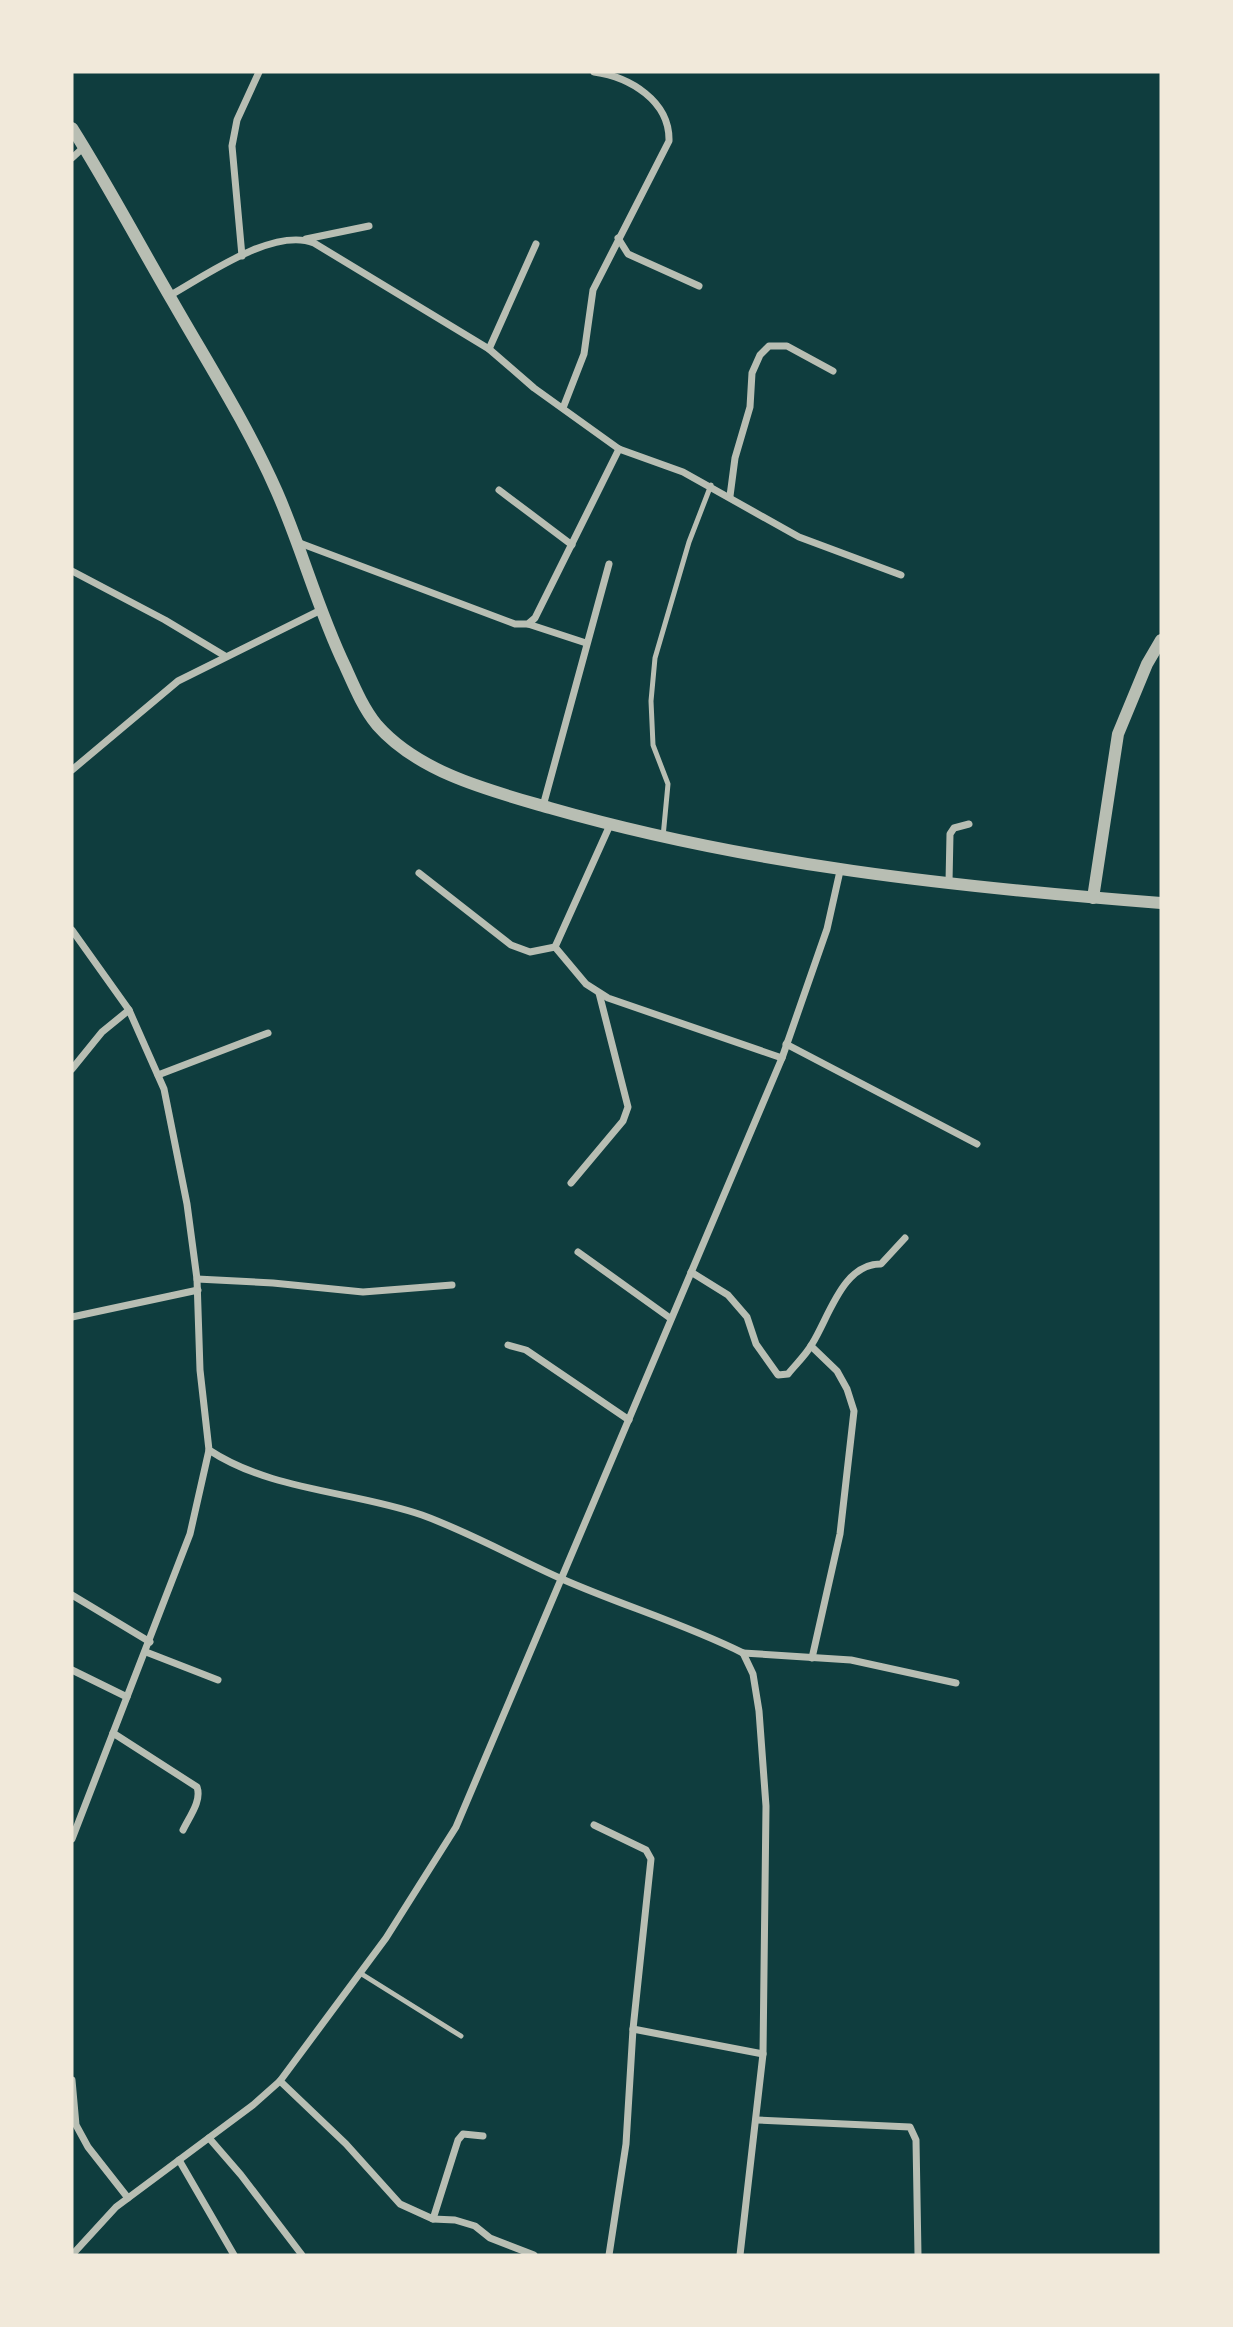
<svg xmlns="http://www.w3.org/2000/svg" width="1233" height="2327" viewBox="0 0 1233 2327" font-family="'Space Grotesk',sans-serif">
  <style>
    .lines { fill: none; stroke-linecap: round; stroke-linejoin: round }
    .service { stroke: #b8beb3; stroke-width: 5 }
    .minor { stroke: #b8beb3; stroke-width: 7 }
    .tertiary { stroke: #b8beb3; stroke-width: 12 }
  </style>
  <rect width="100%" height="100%" fill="#0f3d3e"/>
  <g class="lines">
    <g class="service">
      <path d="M663 837 668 784 653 745 651 701 655 658 689 542 711 485"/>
      <path d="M360 1973 461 2036"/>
    </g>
    <g class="minor">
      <path d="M72 158 84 147"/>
      <path d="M618 238 628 254 699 286"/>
      <path d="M306 239 369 226"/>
      <path d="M242 256 232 146 237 120 259 72"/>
      <path d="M169 296C205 276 273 227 314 243L489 349 534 388 619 449 683 472 799 537 901 575"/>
      <path d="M489 349 536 244"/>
      <path d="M563 408 584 354 593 290 669 141C670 101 630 77 594 72"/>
      <path d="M499 490 572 545"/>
      <path d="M730 496 735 458 750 407 752 373 760 355 769 346H787L833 371"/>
      <path d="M297 542 515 624H528L535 618 619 449"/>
      <path d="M72 571 165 620 225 656"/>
      <path d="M528 624 586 643"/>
      <path d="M72 770 178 681 321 610"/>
      <path d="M543 806 609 564"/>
      <path d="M419 873 511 945 530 952 555 947"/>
      <path d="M949 882 950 834 954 828 969 824"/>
      <path d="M72 930 129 1010 164 1089 187 1204 197 1279 200 1370 209 1450C271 1491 353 1491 422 1515 469 1532 515 1558 562 1579 621 1605 685 1624 743 1653L753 1674 759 1711 766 1806 763 2054 740 2255"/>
      <path d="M555 947 586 984 608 998 782 1058"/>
      <path d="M555 947 610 825"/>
      <path d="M786 1044 977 1144"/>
      <path d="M72 1069 102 1032 129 1010"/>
      <path d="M158 1075 268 1033"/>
      <path d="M571 1183 623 1121 628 1107 599 993"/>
      <path d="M578 1252 670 1318"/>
      <path d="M691 1272 728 1295 747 1317 756 1344 778 1375 788 1374C796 1364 806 1355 812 1344 829 1317 843 1263 881 1264L905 1238"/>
      <path d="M197 1279 273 1283 363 1292 452 1285"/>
      <path d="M72 1317 198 1290"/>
      <path d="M508 1345 526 1350 629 1420"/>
      <path d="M811 1346 837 1371 847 1389 854 1411 840 1534 812 1658"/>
      <path d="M72 1595 150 1642"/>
      <path d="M146 1652 218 1680"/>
      <path d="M743 1653 851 1660 956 1683"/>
      <path d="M72 1670 127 1697"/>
      <path d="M113 1733 197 1787C202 1801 189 1817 183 1830"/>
      <path d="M594 1825 646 1850 651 1859 633 2029 626 2144 609 2255"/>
      <path d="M72 1839 190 1534 209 1450"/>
      <path d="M633 2029 763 2054"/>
      <path d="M72 2080 76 2125 88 2147 128 2198"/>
      <path d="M280 2081 346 2144 400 2204 433 2219 455 2220 475 2226 490 2238 534 2255"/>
      <path d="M757 2120 910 2127 916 2140 918 2255"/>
      <path d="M209 2138 241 2175 302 2255"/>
      <path d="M179 2160 234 2255"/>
      <path d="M433 2219 458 2140 463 2134 483 2136"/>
      <path d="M72 2255 116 2207 253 2105 280 2081 386 1938 456 1827 782 1058 827 929 840 871"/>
    </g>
    <g class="tertiary">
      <path d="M72 128C108 185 139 244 173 302 209 365 248 426 277 492 302 549 318 610 345 666 354 686 363 708 377 725 419 773 491 791 550 808 749 865 955 887 1161 903"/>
      <path d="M1093 898 1118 734 1147 664 1161 640"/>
    </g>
  </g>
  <rect width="1233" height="2327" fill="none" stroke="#f1e9da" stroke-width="147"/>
</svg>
